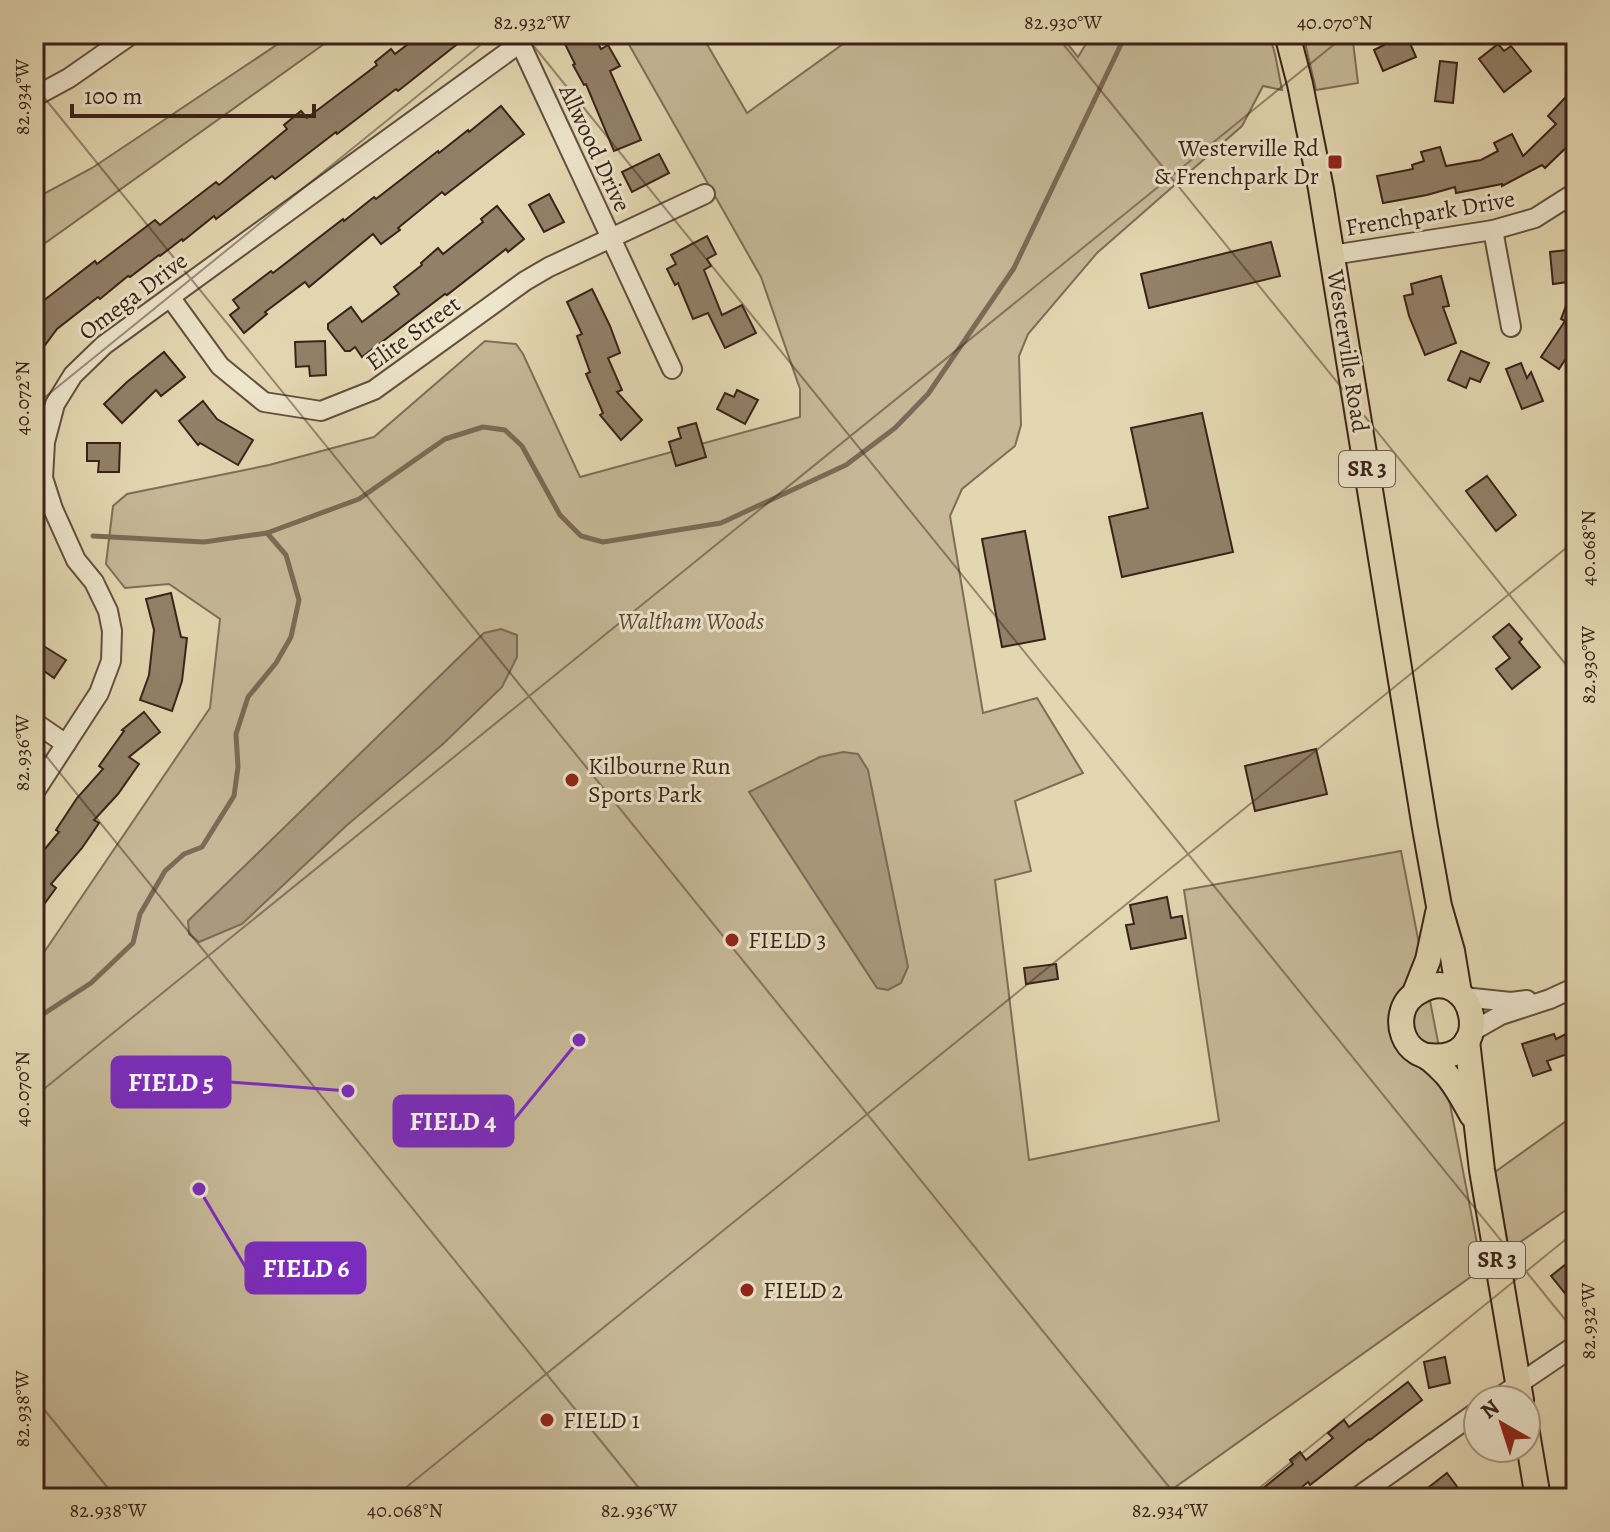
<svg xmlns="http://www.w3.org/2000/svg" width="1610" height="1532" viewBox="0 0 1610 1532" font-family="Alegreya,serif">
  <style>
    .green { fill: #c6b897; stroke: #806d58; stroke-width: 2 }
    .water { fill: #aa997d; stroke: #7d6955; stroke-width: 2 }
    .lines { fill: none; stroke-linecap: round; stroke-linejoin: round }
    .stream { stroke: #7d6955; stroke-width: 5 }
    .building { fill: #928068; stroke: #3a2219; stroke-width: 2 }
    .minor-casing { stroke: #644f3f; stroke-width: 22 }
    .major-casing { stroke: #3a2219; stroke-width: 28 }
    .minor { stroke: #ede5cc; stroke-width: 18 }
    .major { stroke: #e3d7b1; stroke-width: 24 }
    .ticks { fill: none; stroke: #3a2219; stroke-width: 2; stroke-opacity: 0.45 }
    .poi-dot { fill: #8f2418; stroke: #ede5cc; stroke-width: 3 }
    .labels { text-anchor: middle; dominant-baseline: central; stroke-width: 6; stroke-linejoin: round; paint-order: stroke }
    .shield { fill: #ede5cc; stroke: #705c4f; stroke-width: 2 }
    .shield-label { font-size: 22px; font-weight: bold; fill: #3a2219 }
    .street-label { font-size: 24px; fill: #3a2219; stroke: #ede5cc }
    .poi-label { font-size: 24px; fill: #3a2219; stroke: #ede5cc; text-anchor: start }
    .park-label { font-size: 24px; font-style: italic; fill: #5d4838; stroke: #ede5cc }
    .leader { fill: none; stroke: #7b2cbf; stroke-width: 3 }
    .callout-dot { fill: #7b2cbf; stroke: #ede5cc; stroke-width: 3 }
    .callout { fill: #7b2cbf; stroke: #7b2cbf; stroke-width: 3 }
    .callout-label { font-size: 26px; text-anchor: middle; font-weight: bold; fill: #fff }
    .neatline { fill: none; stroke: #3a2219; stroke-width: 3 }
    .ticks-label { font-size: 20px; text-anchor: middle; fill: #3a2219 }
  </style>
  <rect width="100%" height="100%" fill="#e3d7b1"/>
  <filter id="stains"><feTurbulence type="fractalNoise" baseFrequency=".0025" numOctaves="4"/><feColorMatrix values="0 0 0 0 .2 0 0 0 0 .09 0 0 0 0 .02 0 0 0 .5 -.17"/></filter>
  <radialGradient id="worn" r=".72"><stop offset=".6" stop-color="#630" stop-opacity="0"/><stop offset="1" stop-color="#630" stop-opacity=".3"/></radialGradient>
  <g class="green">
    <path d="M293 34H338L34 251V199L92 168Z"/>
    <path d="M623 34H701L747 113 857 34H1060L1078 57 1092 34H1269L1275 54 1282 90 1263 86 1242 126 1097 253 1028 334 1019 356 1021 425 1015 446 962 489 950 516 983 713 1037 698 1083 773 1015 801 1031 871 995 880 1029 1160 1219 1121 1184 890 1401 851 1482 1269 1160 1498H34V967L210 708 220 619 169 584 125 588 106 564 113 506 127 494 269 465 374 437 485 341 516 344 523 354 580 477 800 417V389L761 277Z"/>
    <path d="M1303 34H1352L1358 83 1316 90Z"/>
    <path d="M1576 1114V1203L1509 1250 1495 1172Z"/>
  </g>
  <g class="water">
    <path d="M501 629 517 635V657L502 687 443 744 346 826 242 924 199 942 189 934 188 921 484 633Z"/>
    <path d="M843 752 858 754 868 770 908 967 901 983 888 990 877 988 749 792 820 757Z"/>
  </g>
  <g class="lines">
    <g class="stream">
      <path d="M93 536 204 542 267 533 359 499 445 439 483 427 505 430 522 446 560 515 581 536 603 542 721 523 846 465 895 428 928 394 1014 268 1126 34"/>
      <path d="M34 1020 91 983 133 943 140 914 165 871 184 854 202 847 234 796 238 767 236 734 248 697 276 663 291 637 299 600 286 555 267 533"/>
    </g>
  </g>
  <g class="building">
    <path d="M421 34H470L398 91 396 89 337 134 336 132 275 179 272 176 216 219 214 216 183 241 182 239 160 256 159 255 130 277 128 276 100 299 98 297 57 329 34 360V308L95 261 97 264 155 220 160 225 216 182 219 185 287 129 284 125 301 111 307 118 377 65 375 62 391 49 395 54Z"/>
    <path d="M560 34H593L601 49 608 45 620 66 610 71 641 140 614 151 586 84 584 85 573 65 575 64Z"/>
    <path d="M1379 34H1406L1416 57 1383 71 1374 50 1384 45Z"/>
    <path d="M1498 44 1504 51 1511 46 1531 71 1504 92 1479 59Z"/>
    <path d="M1440 61 1457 63 1453 103 1435 101Z"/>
    <path d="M1576 86V138L1545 168 1542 165 1502 186V184L1456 193 1455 187 1427 195 1383 203 1377 176 1413 169 1412 165 1424 161 1421 152 1440 147 1446 166 1481 160 1498 151 1494 143 1512 134 1523 156 1556 124 1548 116Z"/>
    <path d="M501 106 524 134 445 195 442 192 398 228 400 230 381 244 373 234 309 287 305 282 265 312 267 314 244 333 230 315 239 308 233 300 271 271 273 273 343 219 344 221 374 197 376 199 438 151 439 153 468 130 469 132Z"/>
    <path d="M659 154 669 173 632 192 622 172Z"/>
    <path d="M549 194 564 222 544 232 529 205Z"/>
    <path d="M497 206 524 239 508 252 506 249 447 295 445 294 362 357 355 347 350 351H345L328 329V324L351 307 362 322 399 294 394 287 422 265 421 263 438 248 443 254 483 222 481 219Z"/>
    <path d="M707 236 716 254 707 259 711 266 704 270 722 315 742 305 756 333 725 348 708 313 693 319 678 283 675 285 667 269 676 264 671 255Z"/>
    <path d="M1271 242 1280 276 1149 308 1141 274Z"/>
    <path d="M1575 249 1576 281 1553 284 1550 252Z"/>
    <path d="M1441 276 1449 306 1443 307 1456 343 1425 355 1409 316 1404 296 1413 294 1411 284Z"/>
    <path d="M1575 282 1576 343 1559 369 1541 357 1565 321 1561 319Z"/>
    <path d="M592 289 610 326 620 353 608 358 622 390 617 392 642 420 621 440 600 415 603 413 586 374 590 372 577 336 582 334 567 302Z"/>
    <path d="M325 341 326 375 310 376 309 366 296 367 295 342Z"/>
    <path d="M1461 351 1489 363 1480 382 1470 378 1466 388 1448 380Z"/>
    <path d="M164 352 185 377 161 396 156 390 122 423 104 404 127 382Z"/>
    <path d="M1521 363 1527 378 1531 372 1543 401 1522 409 1506 369Z"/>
    <path d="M737 390 758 400 745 424 717 409 725 393 734 397Z"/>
    <path d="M203 401 217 419 253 440 238 465 200 443 198 445 179 421Z"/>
    <path d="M1202 413 1233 552 1122 577 1109 517 1148 508 1131 428Z"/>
    <path d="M696 423 706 457 676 466 669 442 681 438 678 428Z"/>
    <path d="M87 443H120L119 472H98L99 461H87Z"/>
    <path d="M1487 476 1516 515 1496 531 1466 491Z"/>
    <path d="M1025 531 1045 639 1002 647 982 539Z"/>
    <path d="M171 593 181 637 187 638 182 681 172 711 140 700 149 675 154 630 146 599Z"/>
    <path d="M1509 624 1522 639 1519 642 1540 667 1512 689 1496 669 1510 658 1493 637Z"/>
    <path d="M34 640 66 660 54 678 44 671 34 687Z"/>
    <path d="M144 712 160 732 129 757 139 764 118 794 94 820 99 823 82 848 51 884 56 888 34 918V862L59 832 56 830 77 798 103 769 99 766 124 731 122 730Z"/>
    <path d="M1316 749 1327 794 1255 811 1245 766Z"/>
    <path d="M1167 897 1171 918 1182 916 1186 938 1131 949 1126 925 1134 924 1130 905Z"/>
    <path d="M1056 964 1058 979 1026 984 1024 968Z"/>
    <path d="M1576 1029V1051L1547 1061 1551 1070 1533 1076 1522 1044 1554 1034 1556 1039Z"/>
    <path d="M1576 1256V1307L1551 1276Z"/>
    <path d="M1445 1357 1450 1383 1429 1388 1424 1362Z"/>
    <path d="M1408 1382 1422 1400 1370 1440 1369 1439 1310 1485 1308 1482 1289 1498H1251L1293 1464 1290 1460 1300 1452 1306 1460 1333 1438 1328 1433 1344 1420 1349 1427Z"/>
    <path d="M1447 1473 1461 1492 1453 1498H1415Z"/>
  </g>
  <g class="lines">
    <defs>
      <g id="minor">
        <path d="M516 34 672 369"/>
        <path d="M34 97 69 78 132 34"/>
        <path d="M1493 230 1511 327"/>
        <path d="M1332 255 1493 230 1535 218 1576 192"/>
        <path d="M170 297 220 366 264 402 321 411 374 390 525 281 549 267 705 194"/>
        <path d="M34 722 66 744"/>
        <path d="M34 793 99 693 111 661 112 631 108 611 94 582 76 560 53 509 43 478 45 442 55 404 73 375 104 345 520 43"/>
        <path d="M1463 997 1511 1002 1527 1000"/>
        <path d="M1471 1032 1501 1015 1550 999 1576 987"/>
        <path d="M1495 1400 1576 1345"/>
        <path d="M1356 1498 1478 1411"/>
      </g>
      <g id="major">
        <path d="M1287 34 1300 84 1321 189 1425 828 1439 906 1452 951 1459 993"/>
        <path d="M1415 993 1428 960 1438 913"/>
        <path d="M1467 1041 1482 1170 1521 1400"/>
        <path d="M1427 1056C1500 1065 1474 960 1420 991 1410 996 1404 1004 1402 1014 1399 1028 1404 1044 1417 1052 1420 1054 1424 1055 1427 1057 1434 1061 1440 1068 1446 1074 1456 1085 1464 1101 1472 1115"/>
        <path d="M1526 1427 1538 1498"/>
      </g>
    </defs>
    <use href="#minor" class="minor-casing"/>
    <use href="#major" class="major-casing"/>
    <use href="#minor" class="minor"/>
    <use href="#major" class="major"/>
  </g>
  <path class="ticks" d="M524 34 1576 1333M1055 34 1576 677M34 85 1178 1498M34 406 494 34M34 741 647 1498M34 1097 1347 34M34 1397 116 1498M393 1498 1576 540M1247 1498 1576 1231"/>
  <g class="poi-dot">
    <rect x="1327" y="154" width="16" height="16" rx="4"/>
    <circle cx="572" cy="780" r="8"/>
    <circle cx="732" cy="940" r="8"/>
    <circle cx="747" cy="1290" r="8"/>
    <circle cx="547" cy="1420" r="8"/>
  </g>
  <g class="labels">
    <g class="shield">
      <rect x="1339" y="451" width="56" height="36" rx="6"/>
      <rect x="1469" y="1242" width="56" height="36" rx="6"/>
    </g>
    <g class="shield-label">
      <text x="1367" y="469">SR 3</text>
      <text x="1497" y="1260">SR 3</text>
    </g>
    <g class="street-label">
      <text transform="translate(595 148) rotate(65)">Allwood Drive</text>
      <text transform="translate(1430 213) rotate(-10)">Frenchpark Drive</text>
      <text transform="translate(133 296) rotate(-37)">Omega Drive</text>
      <text transform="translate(413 333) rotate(-36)">Elite Street</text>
      <text transform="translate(1348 351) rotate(81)">Westerville Road</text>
    </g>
    <g class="poi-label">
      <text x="1319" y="148" text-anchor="end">Westerville Rd<tspan x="1319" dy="28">&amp; Frenchpark Dr</tspan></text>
      <text x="588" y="766">Kilbourne Run<tspan x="588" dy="28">Sports Park</tspan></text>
      <text x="748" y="940">FIELD 3</text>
      <text x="763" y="1290">FIELD 2</text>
      <text x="563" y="1420">FIELD 1</text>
    </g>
    <g class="park-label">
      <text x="691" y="621">Waltham Woods</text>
    </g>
  </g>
  <path class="leader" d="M348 1091L230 1082M579 1040L513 1121M199 1189L246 1268"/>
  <g class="callout-dot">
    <circle cx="348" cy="1091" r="8"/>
    <circle cx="579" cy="1040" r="8"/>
    <circle cx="199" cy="1189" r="8"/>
  </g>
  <g class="callout">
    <rect x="112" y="1057" width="118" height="50" rx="8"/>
    <rect x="394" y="1096" width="119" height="50" rx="8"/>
    <rect x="246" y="1243" width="119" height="50" rx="8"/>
  </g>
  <g class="callout-label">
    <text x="171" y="1091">FIELD 5</text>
    <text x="453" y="1130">FIELD 4</text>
    <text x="306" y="1277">FIELD 6</text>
  </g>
  <rect width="1610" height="1532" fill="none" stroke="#e3d7b1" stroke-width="88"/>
  <g transform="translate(1502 1424) rotate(321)"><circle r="38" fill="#ede5cc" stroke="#a59784" stroke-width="2"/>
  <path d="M0-6L14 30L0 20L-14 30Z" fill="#8f2418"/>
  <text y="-12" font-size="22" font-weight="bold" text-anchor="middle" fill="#3a2219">N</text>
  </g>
  <path d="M72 104v12h242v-12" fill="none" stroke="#3a2219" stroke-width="4"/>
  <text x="84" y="104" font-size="24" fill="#3a2219" stroke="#ede5cc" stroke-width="6" paint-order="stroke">100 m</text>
  <rect x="44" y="44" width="1522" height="1444" class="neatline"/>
  <g class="ticks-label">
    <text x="532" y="29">82.932°W</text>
    <text x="1063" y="29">82.930°W</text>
    <text x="1335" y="29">40.070°N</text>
    <text transform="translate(22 97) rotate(-90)" y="7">82.934°W</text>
    <text transform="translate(22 398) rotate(-90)" y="7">40.072°N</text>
    <text transform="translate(1588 548) rotate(-90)" y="7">40.068°N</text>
    <text transform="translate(1588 665) rotate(-90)" y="7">82.930°W</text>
    <text transform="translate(22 753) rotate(-90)" y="7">82.936°W</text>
    <text transform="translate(22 1089) rotate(-90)" y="7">40.070°N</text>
    <text transform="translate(1588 1321) rotate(-90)" y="7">82.932°W</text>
    <text transform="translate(22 1409) rotate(-90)" y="7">82.938°W</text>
    <text x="108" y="1517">82.938°W</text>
    <text x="405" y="1517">40.068°N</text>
    <text x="639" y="1517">82.936°W</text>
    <text x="1170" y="1517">82.934°W</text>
  </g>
  <rect width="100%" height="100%" filter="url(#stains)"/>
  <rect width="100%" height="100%" fill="url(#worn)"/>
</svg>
